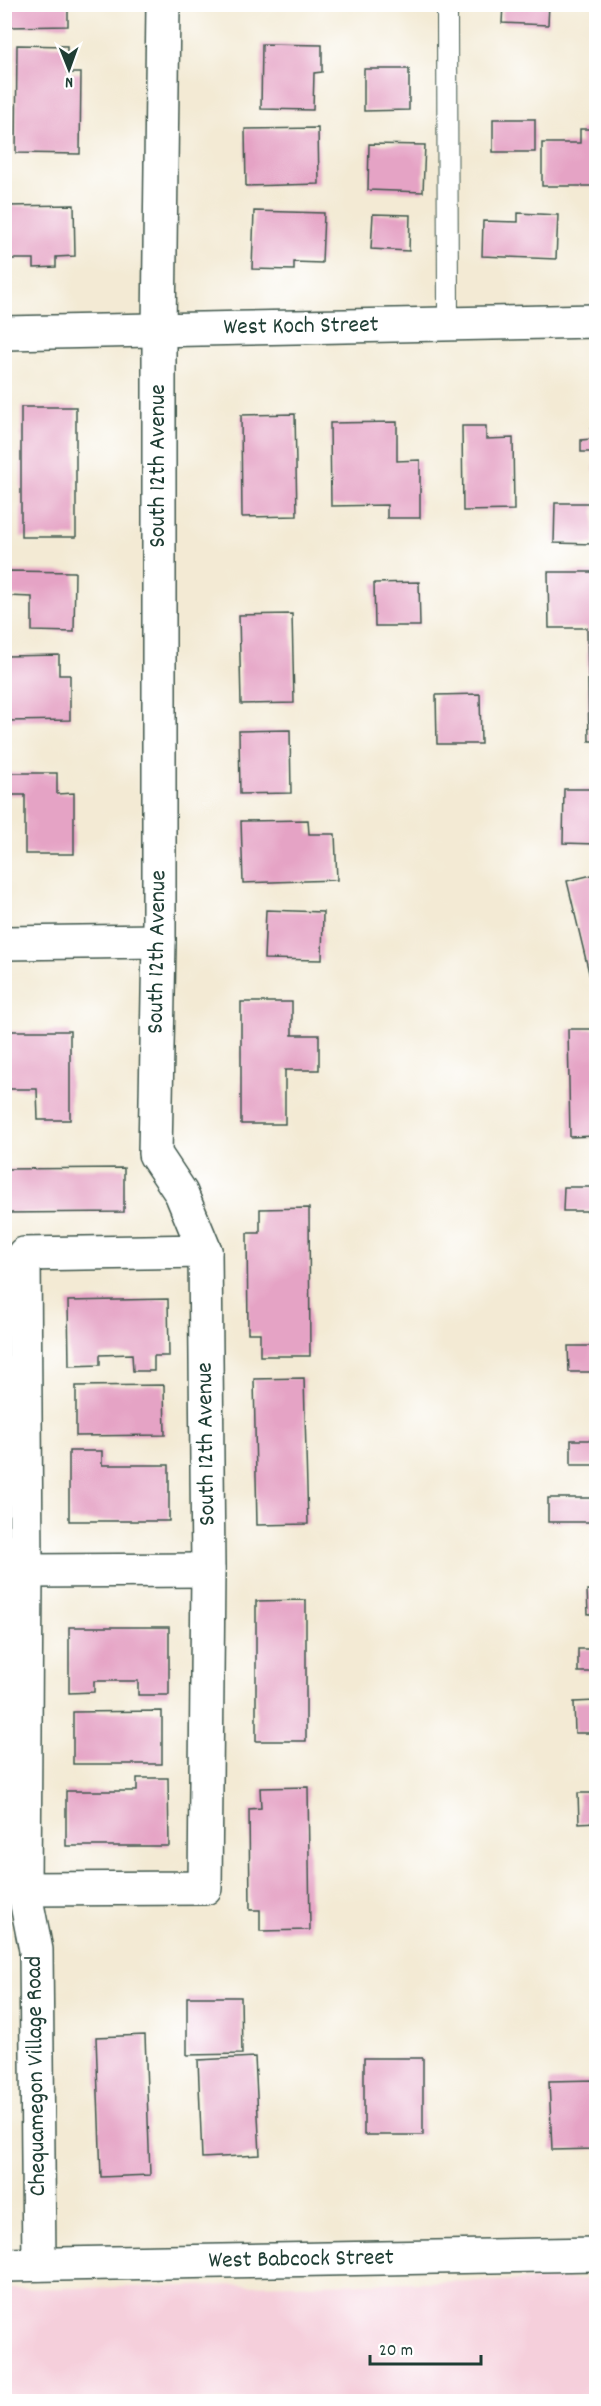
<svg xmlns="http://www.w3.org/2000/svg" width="601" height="2406" viewBox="0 0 601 2406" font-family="Dekko,sans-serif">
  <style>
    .built { fill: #f5cfdb }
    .building { fill: #e5a3c5 }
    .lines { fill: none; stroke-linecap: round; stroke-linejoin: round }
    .lane-casing { stroke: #3f574c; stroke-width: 22 }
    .street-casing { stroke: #3f574c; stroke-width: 36 }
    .secondary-casing { stroke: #3f574c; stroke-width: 36 }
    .lane { stroke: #fff; stroke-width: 20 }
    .street { stroke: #fff; stroke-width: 33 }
    .secondary { stroke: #fff; stroke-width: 33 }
    .labels { text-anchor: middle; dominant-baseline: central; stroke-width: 6; stroke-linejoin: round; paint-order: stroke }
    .street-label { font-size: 24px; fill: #1f3d34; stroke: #fff }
  </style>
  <rect width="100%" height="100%" fill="#fff"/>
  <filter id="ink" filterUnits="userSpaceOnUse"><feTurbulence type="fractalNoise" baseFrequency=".0167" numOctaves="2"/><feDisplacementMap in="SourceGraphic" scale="12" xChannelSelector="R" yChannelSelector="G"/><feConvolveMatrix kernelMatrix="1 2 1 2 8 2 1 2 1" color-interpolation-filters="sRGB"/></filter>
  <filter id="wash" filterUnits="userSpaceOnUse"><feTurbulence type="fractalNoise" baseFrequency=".008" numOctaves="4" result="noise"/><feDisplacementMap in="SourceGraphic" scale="24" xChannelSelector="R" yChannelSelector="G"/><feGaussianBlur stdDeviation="1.35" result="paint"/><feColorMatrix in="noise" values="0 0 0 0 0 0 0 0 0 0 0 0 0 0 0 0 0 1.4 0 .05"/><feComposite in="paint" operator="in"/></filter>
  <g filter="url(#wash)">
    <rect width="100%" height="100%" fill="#f3ead4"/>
    <path class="built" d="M596 2279V2401H5V2289Z"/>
    <g id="blocks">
      <g class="building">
        <path d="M7 4H68V26L8 27Z"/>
        <path d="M503 4H549L548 25 502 23Z"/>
        <path d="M262 44 322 45V72L314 73 313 110 261 109Z"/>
        <path d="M17 45 67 46V73H81L80 154 16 153Z"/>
        <path d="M364 69H409V110L364 111Z"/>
        <rect x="493" y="119" width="42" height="33"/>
        <path d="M318 128 319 184 246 186 245 129Z"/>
        <path d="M580 129H596V186H542V143H580Z"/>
        <path d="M369 144 425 145 423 192 368 190Z"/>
        <path d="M74 205 75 256 56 257V267L34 268V259H4V206Z"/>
        <path d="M254 211 324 213 322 263 294 262V270L252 269Z"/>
        <path d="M518 213 558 215 556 259 482 256 483 221 518 222Z"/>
        <path d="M373 214 410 215 409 251 371 249Z"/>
        <rect x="21" y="407" width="55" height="130"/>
        <path d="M295 414 297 516 242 517 241 415Z"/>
        <path d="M397 422V461L420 460V518H387V505L331 506 330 423Z"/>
        <path d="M462 426H486V439L513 438 514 510 463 511Z"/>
        <path d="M591 429H596V471H594V452H581V440L591 439Z"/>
        <path d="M555 503H594V544L554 543Z"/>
        <path d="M8 571 75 572 74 632 32 631V597L7 596Z"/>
        <path d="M548 572H596V741H589L587 628H549Z"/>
        <path d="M419 582 420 626H375L374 583Z"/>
        <path d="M292 614 294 703 241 704 239 615Z"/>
        <path d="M59 655V675H70V720L6 721V656Z"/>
        <path d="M480 694 481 744H437L436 695Z"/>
        <path d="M290 730 291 793 240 794 239 731Z"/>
        <path d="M8 773H57V794L74 793V854H25V795H8Z"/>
        <path d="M564 789H596V844L563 843Z"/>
        <path d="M308 820 309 834H335L337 880 243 883 241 821Z"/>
        <path d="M596 874V1002L567 881Z"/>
        <path d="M266 910 323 912 322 960 264 959Z"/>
        <path d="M241 1002H292V1035H319V1070H285V1124H241Z"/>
        <path d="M568 1029H596V1136L570 1137Z"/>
        <path d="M4 1031H70V1120H38L37 1089H4Z"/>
        <path d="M124 1168V1212L4 1213V1169Z"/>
        <path d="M564 1187H596V1211H563Z"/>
        <path d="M309 1208 310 1356H260V1333H248L247 1233H260V1209Z"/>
        <path d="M168 1299 169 1356H154V1371H133L132 1354 100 1355V1365L69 1366 68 1301Z"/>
        <path d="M568 1346H596V1372H569Z"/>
        <path d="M304 1378 308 1524 257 1525 254 1379Z"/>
        <path d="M164 1385 165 1435 76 1436V1386Z"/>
        <rect x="571" y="1440" width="25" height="25"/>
        <path d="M69 1451H102V1465H169V1521H69Z"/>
        <rect x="548" y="1498" width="48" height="24"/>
        <path d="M587 1590H596V1614H588Z"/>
        <path d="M306 1600V1741H256V1601Z"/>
        <path d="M69 1627H169V1695H138V1681H94V1692L69 1693Z"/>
        <rect x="578" y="1649" width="18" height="23"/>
        <path d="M596 1701V1733H575L574 1702Z"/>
        <path d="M162 1711V1764H73V1712Z"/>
        <path d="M137 1778H168L169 1846H66V1791H137Z"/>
        <path d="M308 1787 310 1930 260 1931V1910H250L249 1809 261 1808 260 1788Z"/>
        <path d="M578 1793H596V1822L579 1823Z"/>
        <path d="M187 1997H241L242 2054 187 2055Z"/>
        <path d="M145 2035 150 2175 101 2177 96 2037Z"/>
        <path d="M255 2057 260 2155 202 2158 198 2060Z"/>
        <rect x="364" y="2058" width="59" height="77"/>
        <path d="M596 2080V2149L552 2150 549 2081Z"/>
      </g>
    </g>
  </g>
  <g filter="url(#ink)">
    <use href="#blocks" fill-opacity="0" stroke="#3f574c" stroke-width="1.5"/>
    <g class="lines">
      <defs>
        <path id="lane" d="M447 4 448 324"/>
        <g id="street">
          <path d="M4 333 596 321"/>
          <path d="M4 943 159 941"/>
          <path d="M26 1571 208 1570"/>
          <path d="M24 1889 205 1888 208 1570 205 1251 181 1193 155 1154 159 941V330L163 4"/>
          <path d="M39 2264 36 1950 24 1889 26 1571 24 1254 205 1251"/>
        </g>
        <path id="secondary" d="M4 2265 596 2254"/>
      </defs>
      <use href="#lane" class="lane-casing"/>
      <use href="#street" class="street-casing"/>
      <use href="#secondary" class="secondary-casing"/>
      <use href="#lane" class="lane"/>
      <use href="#street" class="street"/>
      <use href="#secondary" class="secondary"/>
    </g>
  </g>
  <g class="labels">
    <g class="street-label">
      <text transform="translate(301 327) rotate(-1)">West Koch Street</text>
      <text transform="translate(159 466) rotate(-90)">South 12th Avenue</text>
      <text transform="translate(158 952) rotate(-89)">South 12th Avenue</text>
      <text transform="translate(207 1444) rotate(-91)">South 12th Avenue</text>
      <text transform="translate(37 2076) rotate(-91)">Chequamegon Village Road</text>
      <text transform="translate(301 2260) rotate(-1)">West Babcock Street</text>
    </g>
  </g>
  <rect width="601" height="2406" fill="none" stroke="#fff" stroke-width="24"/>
  <g transform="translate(69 69) rotate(179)" stroke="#ffffff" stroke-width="4.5" paint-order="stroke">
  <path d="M0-4.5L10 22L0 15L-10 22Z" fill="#1f3d34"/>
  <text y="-9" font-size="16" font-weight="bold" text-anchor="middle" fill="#1f3d34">N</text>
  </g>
  <path d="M370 2355v9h111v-9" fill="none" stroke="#1f3d34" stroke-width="3"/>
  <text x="379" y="2355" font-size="18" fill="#1f3d34" stroke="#ffffff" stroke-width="4.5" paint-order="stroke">20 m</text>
</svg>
